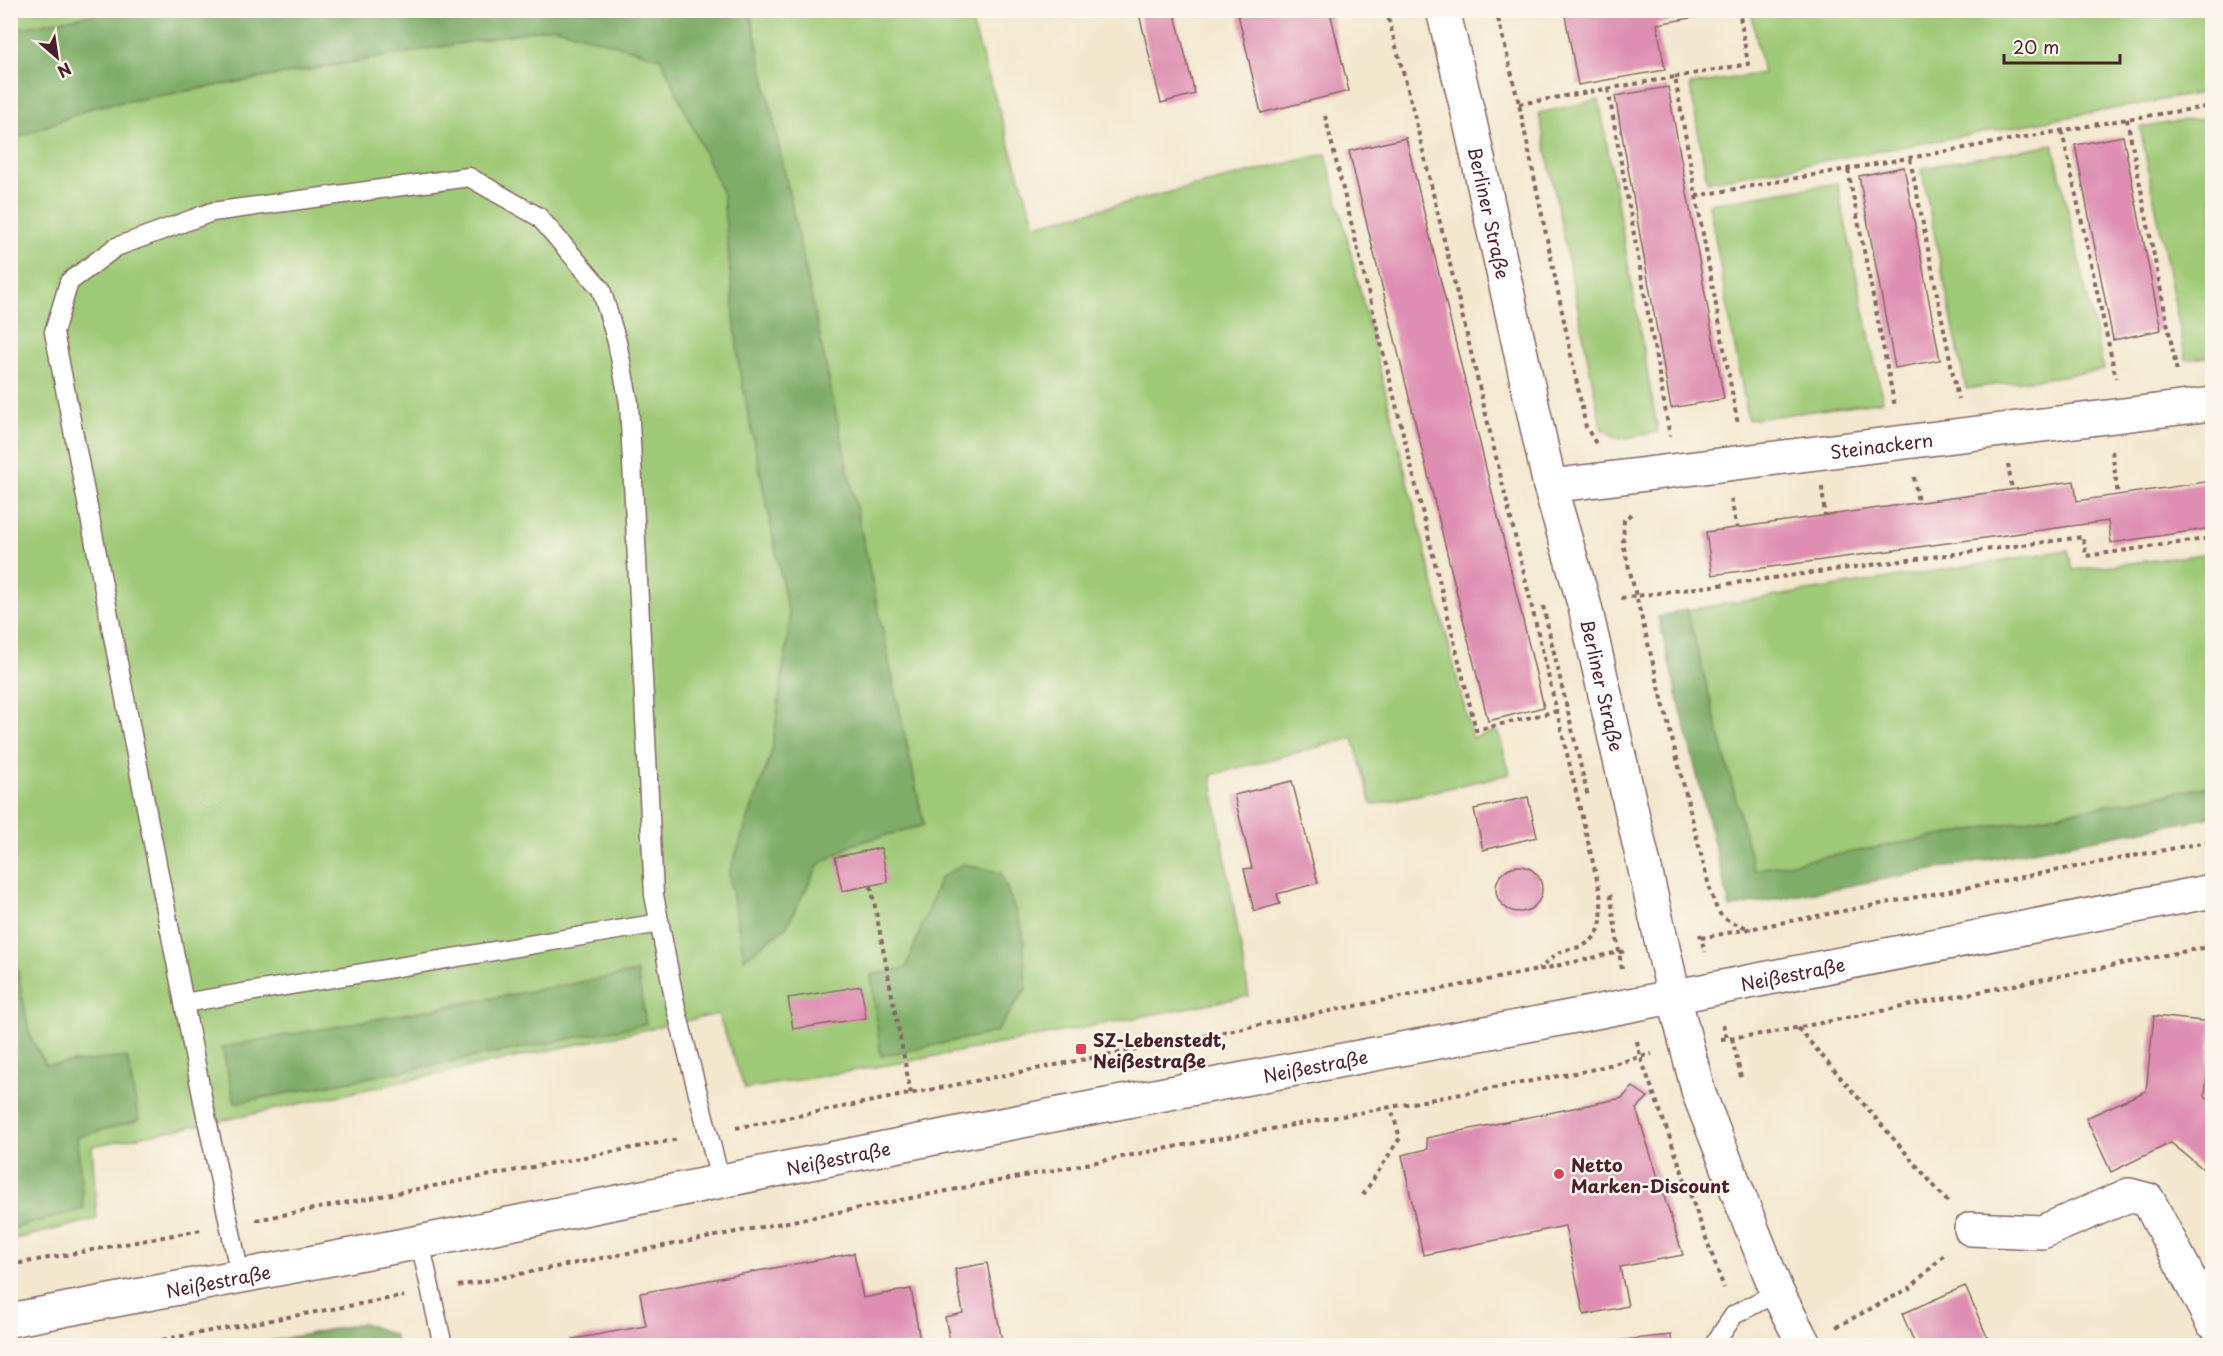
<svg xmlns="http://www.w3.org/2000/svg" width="2223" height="1356" viewBox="0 0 2223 1356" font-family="'Playpen Sans',sans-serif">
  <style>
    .green { fill: #9ec976; stroke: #747450; stroke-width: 1.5; fill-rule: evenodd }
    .forest { fill: #7ead67; stroke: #646649; stroke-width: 1.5 }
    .building { fill: #de8eb1 }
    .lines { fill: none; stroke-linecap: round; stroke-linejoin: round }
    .service-casing { stroke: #856564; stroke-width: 21 }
    .minor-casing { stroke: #856564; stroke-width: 36 }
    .tertiary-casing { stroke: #856564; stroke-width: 36 }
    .path { stroke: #856564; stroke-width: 4; stroke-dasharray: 4.5 4.5; stroke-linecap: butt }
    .service { stroke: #fff; stroke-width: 18 }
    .minor { stroke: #fff; stroke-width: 33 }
    .tertiary { stroke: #fff; stroke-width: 33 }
    .poi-dot { fill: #d1495b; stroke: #fbf7ec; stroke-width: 2 }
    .labels { text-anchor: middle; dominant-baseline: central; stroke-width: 5; stroke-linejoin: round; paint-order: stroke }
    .street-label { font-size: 18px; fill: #4a1f2b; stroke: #fbf7ec }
    .poi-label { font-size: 18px; font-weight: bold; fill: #4a1f2b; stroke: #fbf7ec; text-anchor: start }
  </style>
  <rect width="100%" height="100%" fill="#fbf7ec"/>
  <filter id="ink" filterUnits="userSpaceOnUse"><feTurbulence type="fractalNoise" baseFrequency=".0167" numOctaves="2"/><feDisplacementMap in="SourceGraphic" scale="12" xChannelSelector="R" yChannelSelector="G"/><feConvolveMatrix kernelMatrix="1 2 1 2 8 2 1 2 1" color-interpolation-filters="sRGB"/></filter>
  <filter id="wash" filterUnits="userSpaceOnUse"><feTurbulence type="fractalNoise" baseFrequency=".008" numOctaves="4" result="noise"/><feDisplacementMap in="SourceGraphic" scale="24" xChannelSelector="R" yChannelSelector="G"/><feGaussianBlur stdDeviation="1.35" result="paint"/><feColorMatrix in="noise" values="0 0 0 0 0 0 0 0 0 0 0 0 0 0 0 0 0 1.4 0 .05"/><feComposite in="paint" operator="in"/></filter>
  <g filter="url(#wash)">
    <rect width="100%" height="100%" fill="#f3e7ce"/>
    <g class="green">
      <path d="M11 10 116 11 11 30Z"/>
      <path d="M2210 10 2212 22V91L1707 182 1690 85 1763 73 1751 11Z"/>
      <path d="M750 11H968L1035 225 1326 154 1472 738 1498 731 1510 774 1372 805 1353 738 1211 775 1249 996 905 1062 745 1089 718 1014 234 1118 92 1146 97 1219 11 1240 10 1222 11 1228 76 1137 138 1120 127 1057 47 1065 30 1037 11 936V140L94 107 554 27 661 58 723 193 739 367 790 621 772 751 729 874 786 927 819 864 854 844 924 825ZM940 878 1023 932 1026 989 996 1032 881 1056 871 975 906 969ZM637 972 646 1024 235 1103 222 1048Z"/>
      <path d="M1599 100 1658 432 1620 439 1602 430 1539 113Z"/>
      <path d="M2212 117V356L2186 360 2140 127Z"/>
      <path d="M2053 144 2104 370 1966 389 1921 168Z"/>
      <path d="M1837 183 1883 401 1748 420 1709 204Z"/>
      <path d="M2068 550 2073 570 2212 553V786L1754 870 1687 610Z"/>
    </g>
    <g class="forest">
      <path d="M116 10 750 11 924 825 854 844 819 864 786 927 744 959 729 874 772 751 790 621 739 367 723 194 661 58 554 27 94 107 11 140V30Z"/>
      <path d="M1687 609 1754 870 2212 786V817L1730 908 1658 617Z"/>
      <path d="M963 864 1001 873 1023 932 1026 989 996 1032 881 1056 871 975 906 968 940 878Z"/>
      <path d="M11 936 30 1037 46 1065 127 1057 139 1120 77 1137 84 1209 11 1229Z"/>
      <path d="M637 972 646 1024 235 1103 222 1047Z"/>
      <path d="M363 1323 394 1335 397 1345H252Z"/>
    </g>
    <g id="blocks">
      <g class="building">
        <path d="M1138 10H1174L1195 94 1161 103Z"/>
        <path d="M1237 10H1354L1331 16 1349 91 1261 113Z"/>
        <path d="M1564 10H1724V12L1657 24 1665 70 1578 85Z"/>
        <path d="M1668 87 1724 399 1671 408 1615 96Z"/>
        <path d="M2123 136 2161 330 2113 340 2075 145Z"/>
        <path d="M1406 138 1544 707 1488 721 1349 151Z"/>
        <path d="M1904 167 1940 360 1895 368 1859 176Z"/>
        <path d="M2074 481 2077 501 2212 481V528L2111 543 2108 521 1712 575 1706 532Z"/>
        <path d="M1292 781 1318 883 1277 894 1280 904 1254 911 1244 869 1252 868 1234 795Z"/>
        <path d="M1528 797 1537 837 1483 850 1474 809Z"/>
        <path d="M881 848 888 882 842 891 835 857Z"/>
        <circle cx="1519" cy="889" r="23"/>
        <path d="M861 986 866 1018 793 1029 788 998Z"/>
        <path d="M2154 1016 2212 1022 2205 1096 2212 1102V1176L2171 1143 2111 1172 2086 1118 2146 1091Z"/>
        <path d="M1633 1087 1648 1097 1636 1109 1683 1255 1620 1267 1628 1306 1584 1315 1565 1226 1423 1255 1402 1155 1428 1149 1426 1138 1622 1098Z"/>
        <path d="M854 1253 863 1298 911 1289 921 1346H574L573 1339 646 1326 640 1293Z"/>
        <path d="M987 1263 1003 1346H951L945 1317 963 1313 955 1269Z"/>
        <path d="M1965 1286 1991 1346H1916L1902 1314Z"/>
        <path d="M1671 1335 1672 1346H1586V1344Z"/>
      </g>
    </g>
  </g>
  <g filter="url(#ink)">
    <use href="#blocks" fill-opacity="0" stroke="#856564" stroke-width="1.5"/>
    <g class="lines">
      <defs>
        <g id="service">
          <path d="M184 1003 660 923"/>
          <path d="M420 1242 443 1346"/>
          <path d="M240 1275 203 1101 54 332 69 282 116 247 212 212 469 177 539 217 601 289 617 342 629 403 654 895 676 1008 721 1183"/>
          <path d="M1713 1346 1734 1315 1777 1292"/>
        </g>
        <g id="minor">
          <path id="s1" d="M1550 486 2212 404"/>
          <path d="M1971 1229 2042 1232 2129 1195 2148 1200 2212 1322"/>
        </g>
        <g id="tertiary">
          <path id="s2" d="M1443 10 1468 113 1550 486 1585 607 1674 996 1699 1094 1777 1292 1805 1346"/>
          <path id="s3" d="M10 1320 420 1242 964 1132 1575 1016 2212 891"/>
        </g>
      </defs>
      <use href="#service" class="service-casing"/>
      <use href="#minor" class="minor-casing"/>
      <use href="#tertiary" class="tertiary-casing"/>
      <g class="path">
        <path d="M1386 10 1410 97 1600 892C1602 915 1606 937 1579 947 1573 949 1566 949 1560 952 1553 956 1545 964 1539 970"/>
        <path d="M1496 10 1519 104 1586 427 1597 445"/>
        <path d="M1675 77 1748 64 1739 10"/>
        <path d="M1608 89 1670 436"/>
        <path d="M1519 104 1675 77 1696 196 2127 119 2212 106"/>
        <path d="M1325 116 1476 730 1557 711"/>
        <path d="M2127 119 2177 372"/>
        <path d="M2062 131 2116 378"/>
        <path d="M1910 159 1958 399"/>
        <path d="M1848 170 1895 407"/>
        <path d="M1696 196 1738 425"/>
        <path d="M2211 441 2212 450"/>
        <path d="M2112 451 2118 495"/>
        <path d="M2008 464 2012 490"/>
        <path d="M1914 477 1918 503"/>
        <path d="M1822 487 1825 516"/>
        <path d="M1731 499 1737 528"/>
        <path d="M1631 514 1624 520 1623 544 1709 886C1719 919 1719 918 1751 929"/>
        <path d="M1621 598 2083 537 2086 556 2212 538"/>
        <path d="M1543 606 1588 797"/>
        <path d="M871 886 911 1094"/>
        <path d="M1700 934 1705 952"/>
        <path d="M1701 938 2212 841"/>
        <path d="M1622 969 1619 952 1628 951"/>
        <path d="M1723 1024 1727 1038"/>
        <path d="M1798 1028 1948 1202"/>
        <path d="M1732 1038 1741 1077"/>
        <path d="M1721 1039 1770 1033 2212 946"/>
        <path d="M1637 1041 1640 1056 1659 1108 1724 1288"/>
        <path d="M736 1128 1538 970 1619 952 1610 892"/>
        <path d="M1363 1195 1400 1138 1391 1108"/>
        <path d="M256 1220 679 1139"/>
        <path d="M10 1265 201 1230"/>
        <path d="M458 1286 1163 1149 1586 1071 1652 1054"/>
        <path d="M1836 1327 1910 1288 1945 1254"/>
        <path d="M127 1346 404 1296"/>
      </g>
      <use href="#service" class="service"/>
      <use href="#minor" class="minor"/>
      <use href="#tertiary" class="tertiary"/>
    </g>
  </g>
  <g class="poi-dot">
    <rect x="1075" y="1043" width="12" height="12" rx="3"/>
    <circle cx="1559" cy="1174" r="6"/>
  </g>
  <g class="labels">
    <g class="street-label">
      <text stroke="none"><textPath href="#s2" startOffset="208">Berliner Straße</textPath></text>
      <text stroke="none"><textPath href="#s1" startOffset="334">Steinackern</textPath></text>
      <text stroke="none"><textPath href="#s2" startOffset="694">Berliner Straße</textPath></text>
      <text stroke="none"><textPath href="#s3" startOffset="1816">Neißestraße</textPath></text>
      <text stroke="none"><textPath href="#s3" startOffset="1330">Neißestraße</textPath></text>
      <text stroke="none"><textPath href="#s3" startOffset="844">Neißestraße</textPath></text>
      <text stroke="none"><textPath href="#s3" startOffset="212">Neißestraße</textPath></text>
    </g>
    <g class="poi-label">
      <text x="1093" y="1039">SZ-Lebenstedt,<tspan x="1093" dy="21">Neißestraße</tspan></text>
      <text x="1571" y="1164">Netto<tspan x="1571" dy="21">Marken-Discount</tspan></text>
    </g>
  </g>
  <rect width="2223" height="1356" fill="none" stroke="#fbf7ec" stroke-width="36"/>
  <g transform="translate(57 57) rotate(151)" stroke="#fbf7ec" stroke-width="4.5" paint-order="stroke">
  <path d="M0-4.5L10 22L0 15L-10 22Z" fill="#4a1f2b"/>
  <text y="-9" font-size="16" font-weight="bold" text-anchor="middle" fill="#4a1f2b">N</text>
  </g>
  <path d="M2004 54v9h116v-9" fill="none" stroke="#4a1f2b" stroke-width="3"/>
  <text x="2013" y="54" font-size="18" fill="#4a1f2b" stroke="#fbf7ec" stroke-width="4.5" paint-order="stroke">20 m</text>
</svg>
